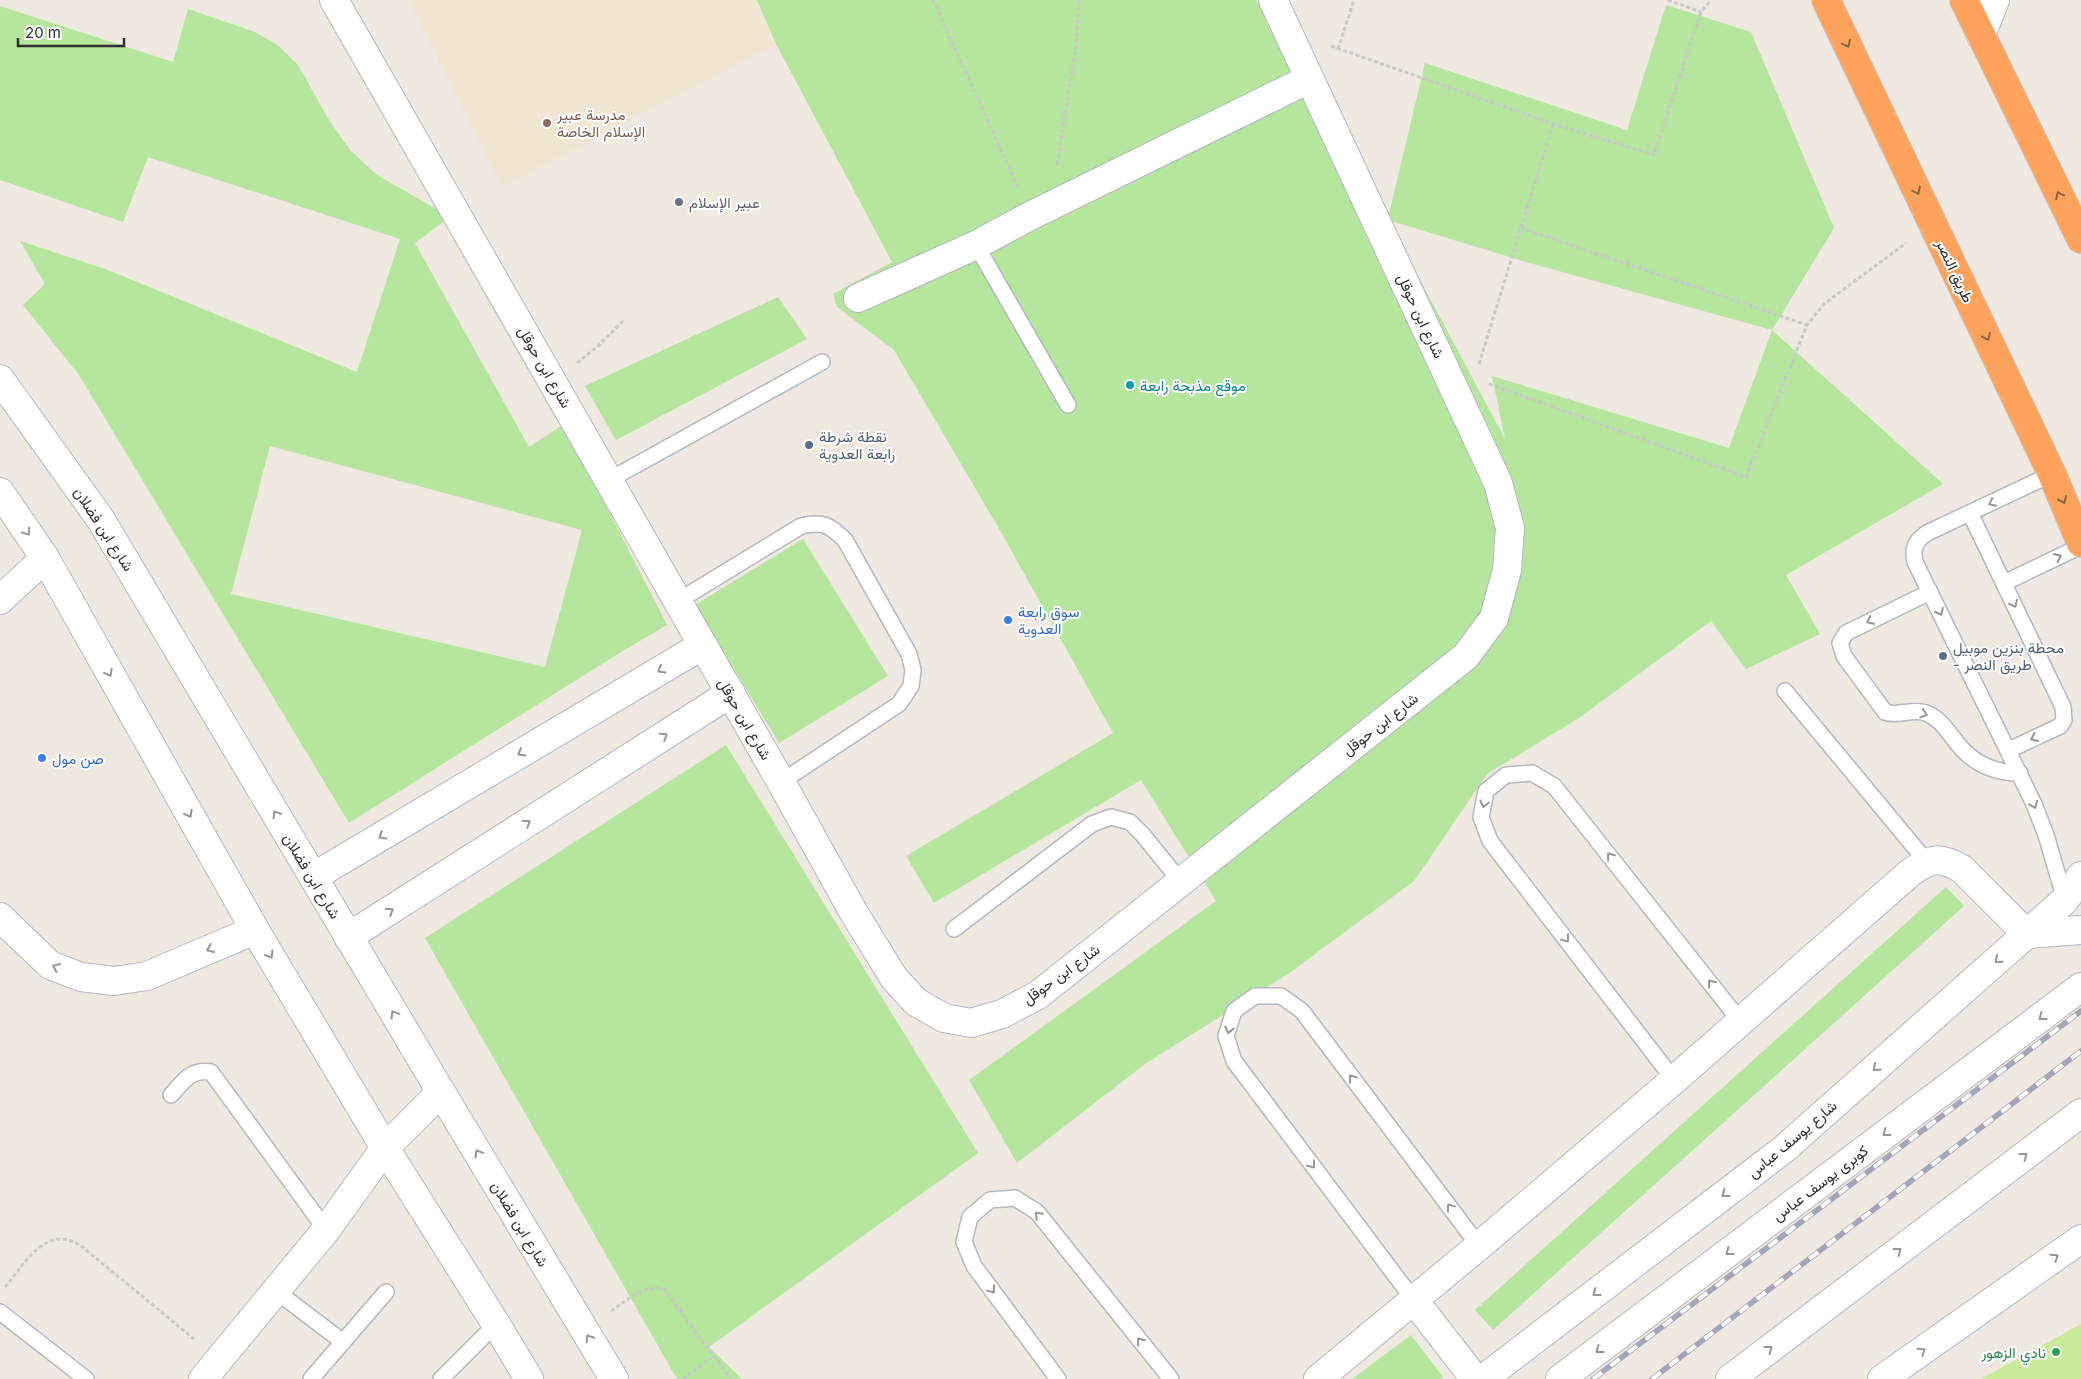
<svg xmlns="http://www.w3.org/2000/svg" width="2081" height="1379" viewBox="0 0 2081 1379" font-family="Inter,Vazirmatn,sans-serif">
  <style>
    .education { fill: #f0e6d1 }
    .green { fill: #b6e59e; fill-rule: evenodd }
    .pitch { fill: #c9ec9a }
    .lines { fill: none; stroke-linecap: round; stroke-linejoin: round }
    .lane-casing { stroke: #b4b7c1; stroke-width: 18 }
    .street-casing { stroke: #b4b7c1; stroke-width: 30 }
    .secondary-casing { stroke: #b4b7c1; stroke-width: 30 }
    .highway-casing { stroke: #c9c9c9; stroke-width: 30 }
    .path { stroke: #c9c9c9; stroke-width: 3; stroke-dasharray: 4 2.5; stroke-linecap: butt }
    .lane { stroke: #fff; stroke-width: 15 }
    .street { stroke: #fff; stroke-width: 28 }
    .secondary { stroke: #fff; stroke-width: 28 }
    .highway { stroke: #ffa35c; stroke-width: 28 }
    .rail-casing { stroke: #a3a6b8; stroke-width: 5.5 }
    .rail { stroke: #fff; stroke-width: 4; stroke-dasharray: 11; stroke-linecap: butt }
    .oneway { stroke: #8c6343 }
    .oneway2 { stroke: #969696 }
    .education-dot { fill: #8d6e63; stroke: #fff; stroke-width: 2 }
    .worship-dot { fill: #6b7280; stroke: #fff; stroke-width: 2 }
    .culture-dot { fill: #0f9aa8; stroke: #fff; stroke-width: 2 }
    .service-dot { fill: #5c6f8a; stroke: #fff; stroke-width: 2 }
    .shop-dot { fill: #3f7fe0; stroke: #fff; stroke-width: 2 }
    .leisure-dot { fill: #2e9e5b; stroke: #fff; stroke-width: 2 }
    .labels { text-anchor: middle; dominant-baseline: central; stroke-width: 4; stroke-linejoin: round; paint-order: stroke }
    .education-label { font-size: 15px; fill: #785e54; stroke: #fff; text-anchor: start }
    .worship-label { font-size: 15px; fill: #5b616d; stroke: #fff; text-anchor: start }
    .street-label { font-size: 15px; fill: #2e2e2e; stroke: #fff }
    .culture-label { font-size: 15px; fill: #0d838f; stroke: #fff; text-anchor: start }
    .service-label { font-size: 15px; fill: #4e5e75; stroke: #fff; text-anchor: start }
    .shop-label { font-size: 15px; fill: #366cbe; stroke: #fff; text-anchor: start }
    .leisure-label { font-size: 15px; fill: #27864d; stroke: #fff; text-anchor: end }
  </style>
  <rect width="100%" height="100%" fill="#efe9e1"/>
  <path class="education" d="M409 0H757L776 44 502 187Z"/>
  <g class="green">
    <path d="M757 0H1256L1315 82 1388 218 1425 63 1627 130 1666 5 1751 32 1834 228 1772 330 1943 484 1786 575 1820 634 1746 669 1711 621 1579 718 1487 774 1414 881 1288 974 1145 1064 1017 1163 969 1080 1216 901 1141 780 934 903 906 856 1113 733 1001 532 894 350 837 307 833 294 892 262 776 44ZM1388 220 1526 262 1772 330 1729 448 1492 376 1505 439Z"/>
    <path d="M0 6 173 62 188 9 255 32 279 46 298 65 329 120 350 150 377 175 450 217 415 243 529 447 564 424 667 625 621 652 349 823 79 375 23 305 45 284 20 241 108 270 357 372 400 239 148 157 123 222 0 180ZM270 446 582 530 545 667 231 594Z"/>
    <path d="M778 297 807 339 616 440 585 386Z"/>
    <path d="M803 539 888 676 779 743 695 605Z"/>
    <path d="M726 745 978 1153 709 1347 742 1379H677L425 938Z"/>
    <path d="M1946 887 1964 906 1493 1330 1475 1310Z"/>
    <path d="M1411 1335 1443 1377 1441 1379H1352Z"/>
  </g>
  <path class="pitch" d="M2081 1324V1379H1981Z"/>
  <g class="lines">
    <defs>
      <g id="lane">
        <path d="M976 245 1068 405"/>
        <path d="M2052 474 1927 533C1915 541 1912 549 1915 562L2034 804 2046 835 2065 900"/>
        <path d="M609 480 822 362"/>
        <path d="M1970 513 2063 707 2064 720 2060 726 2009 750"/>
        <path d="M2004 583 2081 546"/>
        <path d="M1930 592 1846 633 1840 643 1844 656 1885 712C1898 717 1912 708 1926 713 1939 718 1946 729 1954 739 1970 762 1992 773 2020 773"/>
        <path d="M678 601 801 526C823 521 828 524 845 540L909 654 913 670 911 686 899 704 781 782"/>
        <path d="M1785 691 1926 861"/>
        <path d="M954 929 1092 824 1111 817 1130 822 1143 835 1181 882"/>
        <path d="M1674 1080 1490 841 1481 817 1486 791 1506 775 1532 773 1554 786 1741 1022"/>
        <path d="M171 1095C184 1081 190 1069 211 1072L326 1230"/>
        <path d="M276 1291 343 1342"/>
        <path d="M1413 1299 1234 1061 1226 1036 1234 1011 1255 996H1281L1302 1011 1479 1246"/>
        <path d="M0 1312 86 1379"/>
        <path d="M311 1379 386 1292"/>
        <path d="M441 1379 496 1324"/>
        <path d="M1058 1379 974 1266 964 1242 970 1217 990 1200 1015 1198 1037 1212 1171 1379"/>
      </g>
      <g id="street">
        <path d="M334 0 781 782 854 913 894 978 916 1002 944 1018 971 1023 1002 1014 1038 995 1466 656 1494 618 1507 570 1510 528 1498 483 1273 0"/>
        <path d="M1981 36 1995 0"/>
        <path d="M858 298 976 245 1030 216 1309 79"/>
        <path d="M0 600 45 558"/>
        <path d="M313 877 703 645"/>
        <path d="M0 917 50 965 81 977 114 981 147 976 255 930"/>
        <path d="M348 937 731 693"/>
        <path d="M203 1379 326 1230 385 1148 441 1092"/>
        <path d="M1318 1379 1479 1246 1674 1080 1911 872C1931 858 1940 856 1962 869L2027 934"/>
      </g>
      <g id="secondary">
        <path d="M0 379 101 520 441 1092 614 1379"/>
        <path d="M0 492 45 558 255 930 385 1148 496 1324 529 1379"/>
        <path d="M2027 934 2081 930"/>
        <path d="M1413 1299 1475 1379"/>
        <path d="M1483 1379 1784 1149 2065 900 2081 876"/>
        <path d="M1560 1379 2081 987"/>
        <path d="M1730 1379 2081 1113"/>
        <path d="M1882 1379 2081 1239"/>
      </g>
      <g id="highway">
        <path d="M1826 0 2052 474 2081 543"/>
        <path d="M1964 0 2081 239"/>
      </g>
    </defs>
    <use href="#lane" class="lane-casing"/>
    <use href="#street" class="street-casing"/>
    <use href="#secondary" class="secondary-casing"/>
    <use href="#highway" class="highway-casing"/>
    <g class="path">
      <path d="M933 0 1017 186"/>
      <path d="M1668 0 1701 12"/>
      <path d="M1331 46 1553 124 1654 155 1701 12 1711 0"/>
      <path d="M1338 49 1354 0"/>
      <path d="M1057 165 1076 46 1079 0"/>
      <path d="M1521 228 1807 325"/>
      <path d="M577 363 597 347 624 320"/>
      <path d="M1479 364 1553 124"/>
      <path d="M1489 384 1746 477 1807 325 1824 304 1906 243"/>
      <path d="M5 1287C18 1272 33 1246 53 1240 62 1237 72 1241 80 1245L194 1339"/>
      <path d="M611 1311C628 1300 642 1286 663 1288L731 1379"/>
      <path d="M683 1379 714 1356"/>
    </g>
    <use href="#lane" class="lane"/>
    <use href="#street" class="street"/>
    <use href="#secondary" class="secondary"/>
    <use href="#highway" class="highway"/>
    <defs>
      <g id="rail">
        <path d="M1593 1379 2081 1011"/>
        <path d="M1652 1379 2081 1051"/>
      </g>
    </defs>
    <use href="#rail" class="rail-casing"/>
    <use href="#rail" class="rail"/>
  </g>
  <defs><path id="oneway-chevron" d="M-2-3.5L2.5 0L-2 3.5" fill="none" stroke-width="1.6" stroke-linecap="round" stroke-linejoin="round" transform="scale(1.25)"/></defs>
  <g class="oneway">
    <use href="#oneway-chevron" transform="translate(1847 44) rotate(64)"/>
    <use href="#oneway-chevron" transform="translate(1917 191) rotate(64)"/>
    <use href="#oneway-chevron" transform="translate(2059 195) rotate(-116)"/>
    <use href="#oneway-chevron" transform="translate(1987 337) rotate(65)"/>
    <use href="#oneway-chevron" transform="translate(2063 500) rotate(67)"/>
  </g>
  <g class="oneway2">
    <use href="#oneway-chevron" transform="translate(1992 503) rotate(154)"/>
    <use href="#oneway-chevron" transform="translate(27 532) rotate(56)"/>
    <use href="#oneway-chevron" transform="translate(2058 557) rotate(-25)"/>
    <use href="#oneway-chevron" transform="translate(2014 604) rotate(64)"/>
    <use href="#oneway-chevron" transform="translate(1940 612) rotate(63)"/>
    <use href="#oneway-chevron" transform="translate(1870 621) rotate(154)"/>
    <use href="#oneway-chevron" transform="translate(661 670) rotate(149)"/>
    <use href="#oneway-chevron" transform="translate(109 673) rotate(61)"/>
    <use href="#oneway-chevron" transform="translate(1924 714) rotate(18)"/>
    <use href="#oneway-chevron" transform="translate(664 736) rotate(-33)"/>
    <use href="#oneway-chevron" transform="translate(2034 738) rotate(156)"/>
    <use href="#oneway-chevron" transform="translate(521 753) rotate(149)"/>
    <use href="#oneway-chevron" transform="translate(1484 804) rotate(103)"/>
    <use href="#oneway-chevron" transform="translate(2034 805) rotate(67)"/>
    <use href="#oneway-chevron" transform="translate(189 814) rotate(61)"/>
    <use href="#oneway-chevron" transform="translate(276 814) rotate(-121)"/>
    <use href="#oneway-chevron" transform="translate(527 823) rotate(-33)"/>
    <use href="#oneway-chevron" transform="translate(382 836) rotate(149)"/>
    <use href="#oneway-chevron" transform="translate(1610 856) rotate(-128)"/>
    <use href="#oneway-chevron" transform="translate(390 911) rotate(-33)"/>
    <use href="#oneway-chevron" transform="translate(1566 939) rotate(53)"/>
    <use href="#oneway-chevron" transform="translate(210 949) rotate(157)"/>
    <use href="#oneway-chevron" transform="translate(270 955) rotate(59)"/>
    <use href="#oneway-chevron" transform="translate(1998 960) rotate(139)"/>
    <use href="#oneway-chevron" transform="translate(56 967) rotate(-155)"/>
    <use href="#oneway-chevron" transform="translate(1711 983) rotate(-128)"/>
    <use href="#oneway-chevron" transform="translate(394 1014) rotate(-121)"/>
    <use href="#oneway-chevron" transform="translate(2042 1017) rotate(143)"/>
    <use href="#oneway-chevron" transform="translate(1229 1030) rotate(103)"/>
    <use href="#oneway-chevron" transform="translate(1876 1068) rotate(139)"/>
    <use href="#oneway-chevron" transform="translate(1352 1078) rotate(-127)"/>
    <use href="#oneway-chevron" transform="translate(1886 1133) rotate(143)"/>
    <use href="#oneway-chevron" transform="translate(478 1153) rotate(-121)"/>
    <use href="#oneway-chevron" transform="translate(2024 1156) rotate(-37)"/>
    <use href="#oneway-chevron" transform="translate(1312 1165) rotate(53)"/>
    <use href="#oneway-chevron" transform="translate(1725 1194) rotate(143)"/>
    <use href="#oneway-chevron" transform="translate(1450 1207) rotate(-127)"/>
    <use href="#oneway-chevron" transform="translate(1038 1215) rotate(-135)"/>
    <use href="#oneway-chevron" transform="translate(1898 1251) rotate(-37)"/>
    <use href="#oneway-chevron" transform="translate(1729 1252) rotate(143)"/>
    <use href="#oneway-chevron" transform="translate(2055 1257) rotate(-35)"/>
    <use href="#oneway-chevron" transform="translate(992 1290) rotate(53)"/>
    <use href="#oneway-chevron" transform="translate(1596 1293) rotate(143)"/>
    <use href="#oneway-chevron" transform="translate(589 1338) rotate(-122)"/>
    <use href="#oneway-chevron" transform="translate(1140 1341) rotate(-129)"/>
    <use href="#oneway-chevron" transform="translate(1769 1349) rotate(-37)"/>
    <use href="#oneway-chevron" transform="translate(1599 1350) rotate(143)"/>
    <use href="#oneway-chevron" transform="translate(1922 1351) rotate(-35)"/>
  </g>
  <circle class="education-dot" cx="547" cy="123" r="5"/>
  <circle class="worship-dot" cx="679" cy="202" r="5"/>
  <circle class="culture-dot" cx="1130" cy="385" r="5"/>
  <g class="service-dot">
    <circle cx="809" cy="445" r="5"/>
    <circle cx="1943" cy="656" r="5"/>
  </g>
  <g class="shop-dot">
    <circle cx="1008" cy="620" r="5"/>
    <circle cx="42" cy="758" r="5"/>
  </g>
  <circle class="leisure-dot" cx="2056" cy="1352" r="5"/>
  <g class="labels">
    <g class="education-label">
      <text x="557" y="114">مدرسة عبير<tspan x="557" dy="17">الإسلام الخاصة</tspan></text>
    </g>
    <g class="worship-label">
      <text x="689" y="202">عبير الإسلام</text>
    </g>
    <g class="street-label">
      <text transform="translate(1955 271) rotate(65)">طريق النصر</text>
      <text transform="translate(1421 316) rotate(65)">شارع ابن حوقل</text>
      <text transform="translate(545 367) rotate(60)">شارع ابن حوقل</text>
      <text transform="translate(104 529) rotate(57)">شارع ابن فضلان</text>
      <text transform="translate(745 719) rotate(60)">شارع ابن حوقل</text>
      <text transform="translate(1380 724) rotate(-38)">شارع ابن حوقل</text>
      <text transform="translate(312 876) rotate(59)">شارع ابن فضلان</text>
      <text transform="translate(1061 974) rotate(-36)">شارع ابن حوقل</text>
      <text transform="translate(1792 1139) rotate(-40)">شارع يوسف عباس</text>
      <text transform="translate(1820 1183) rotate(-37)">كوبرى يوسف عباس</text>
      <text transform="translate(520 1224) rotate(59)">شارع ابن فضلان</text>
    </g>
    <g class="culture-label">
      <text x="1140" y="385">موقع مذبحة رابعة</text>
    </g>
    <g class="service-label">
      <text x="819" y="436">نقطة شرطة<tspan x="819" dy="17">رابعة العدوية</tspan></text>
      <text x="1953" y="647">محطة بنزين موبيل<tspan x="1953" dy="17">- طريق النصر</tspan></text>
    </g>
    <g class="shop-label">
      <text x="1018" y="611">سوق رابعة<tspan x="1018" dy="17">العدوية</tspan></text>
      <text x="52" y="758">صن مول</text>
    </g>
    <g class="leisure-label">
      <text x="2046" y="1352">نادي الزهور</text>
    </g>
  </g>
  <path d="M18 38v8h106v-8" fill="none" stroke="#2e2e2e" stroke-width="2.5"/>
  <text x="25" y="38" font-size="15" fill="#2e2e2e" stroke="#ffffff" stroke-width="4" paint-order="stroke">20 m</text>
</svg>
